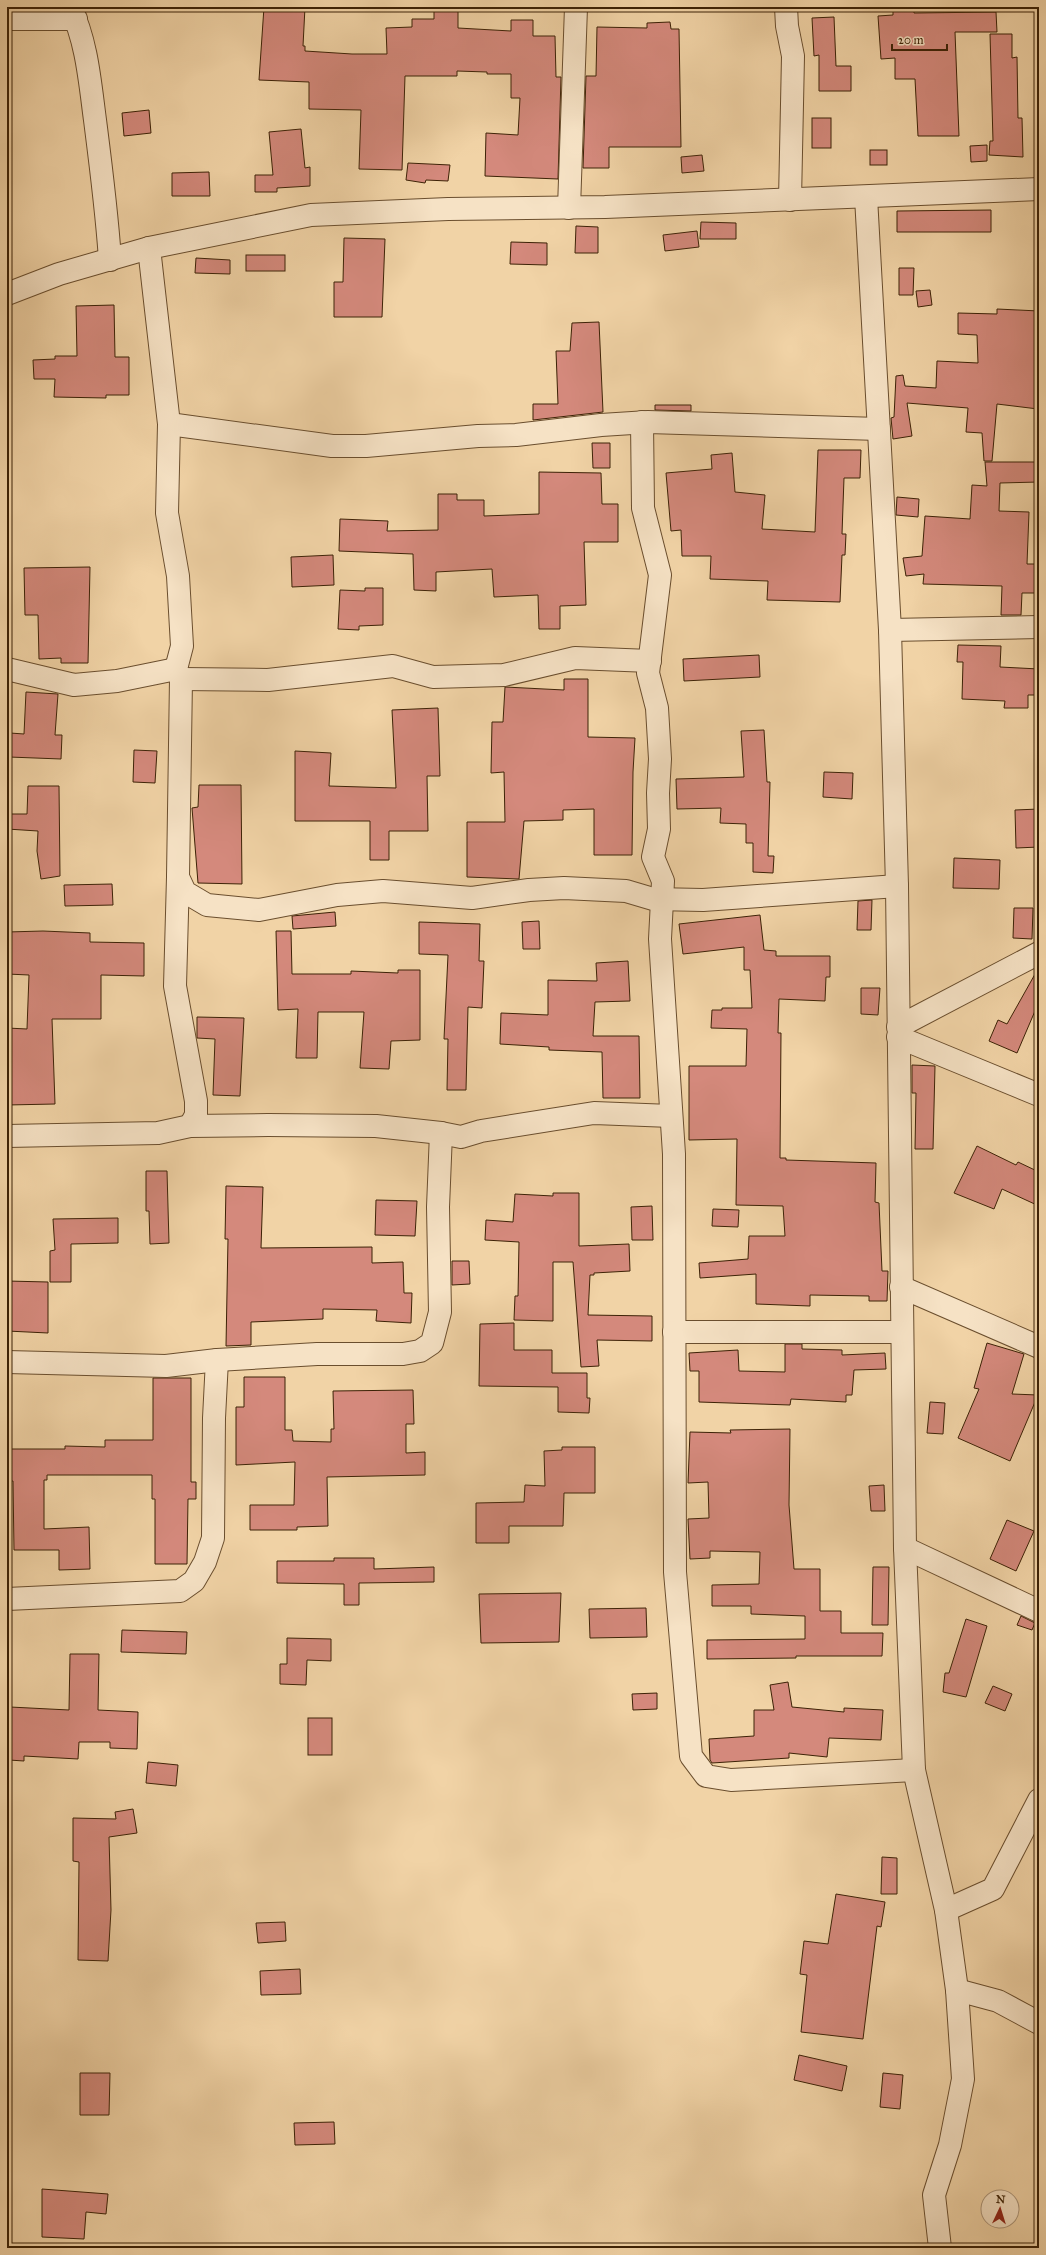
<svg xmlns="http://www.w3.org/2000/svg" width="1046" height="2255" viewBox="0 0 1046 2255" font-family="'IM FELL Great Primer',serif">
  <style>
    .building { fill: #d4897c; stroke: #3d2206 }
    .lines { fill: none; stroke-linecap: round; stroke-linejoin: round }
    .minor-casing { stroke: #6a4e2e; stroke-width: 24 }
    .minor { stroke: #f6e2c5; stroke-width: 22 }
  </style>
  <rect width="100%" height="100%" fill="#f1d3a6"/>
  <filter id="stains"><feTurbulence type="fractalNoise" baseFrequency=".005" numOctaves="4"/><feColorMatrix values="0 0 0 0 .2 0 0 0 0 .09 0 0 0 0 .02 0 0 0 .5 -.17"/></filter>
  <radialGradient id="worn" r=".72"><stop offset=".6" stop-color="#630" stop-opacity="0"/><stop offset="1" stop-color="#630" stop-opacity=".3"/></radialGradient>
  <g class="building">
    <path d="M264 7H305L303 46H305V51L352 54H387L386 28 412 27V19H434V8L458 9V28L511 31V20H533V36H555L556 77H561L558 179 485 176 486 133 518 135 520 98H511V74H487V72L457 71V76H405L402 170 359 169 361 110 309 109V82L259 80Z"/>
    <path d="M893 7H914V13L996 12 997 32H955L959 136H918L915 79H895V58L881 59 878 16 893 15Z"/>
    <path d="M834 17 836 66H851V91H819V55L814 56 812 18Z"/>
    <path d="M670 22 671 29H679L681 147H609V168H583L586 76H596L597 27 647 28V23Z"/>
    <path d="M990 34H1012V58L1017 57 1018 118H1022L1023 157 989 155 990 141H993Z"/>
    <path d="M149 110 151 133 124 136 122 113Z"/>
    <rect x="812" y="118" width="19" height="30"/>
    <path d="M301 129 305 168 310 167V186L277 188V192H255V175H273L269 132Z"/>
    <path d="M987 145V161L971 162 970 146Z"/>
    <rect x="870" y="150" width="17" height="15"/>
    <path d="M702 155 704 171 682 173 681 157Z"/>
    <path d="M408 163 450 165 448 181 426 180 425 183 406 180Z"/>
    <path d="M209 172 210 196H172V173Z"/>
    <path d="M991 210V232H897V211Z"/>
    <path d="M701 222 736 223V239H700Z"/>
    <path d="M576 226 598 227V253H575Z"/>
    <path d="M697 231 699 247 665 251 663 235Z"/>
    <path d="M344 238 385 239 382 317H334V282H343Z"/>
    <path d="M511 242 547 243V265L510 264Z"/>
    <rect x="246" y="255" width="39" height="16"/>
    <path d="M196 258 230 260V274L195 273Z"/>
    <path d="M899 268H914L913 295H899Z"/>
    <path d="M930 290 932 305 918 307 916 291Z"/>
    <path d="M114 305 115 357H129V395H106V398L54 397 55 379H34L33 360 55 359V356H77L76 306Z"/>
    <path d="M997 309 1039 311V331H1036L1038 409 997 404 992 461H984L982 433 966 432 968 408 907 403 912 436 893 439 891 418 894 417 896 376 903 375 905 386 936 388 937 361 978 363 977 335 958 334V313L997 314Z"/>
    <path d="M599 322 603 412 533 420V404H558L556 351H570L572 323Z"/>
    <path d="M655 405H691V411L655 410Z"/>
    <path d="M592 443H610V468H593Z"/>
    <path d="M818 450H861L860 478H844L842 534H846L845 555H842L840 602 767 600 768 581 710 579 711 556H682L681 530 671 531 666 473 712 469 711 455 732 453 735 492 765 495 762 529 815 532Z"/>
    <path d="M985 462H1039V482L1000 483 999 511 1029 512 1027 564H1039V593H1022L1021 615H1001L1002 586 923 584 924 574 906 576 903 558 922 556 925 516 970 519 972 485 987 486Z"/>
    <path d="M539 472 601 473 602 504H618V542H584L586 605 560 606V629H539L538 595 494 597 492 569 436 572V591L414 590 413 554 339 551 340 519 388 521 387 531 438 530V494H457V500H484V516L539 514Z"/>
    <path d="M897 497 919 499 918 517 896 515Z"/>
    <path d="M333 555 334 585 292 587 291 557Z"/>
    <path d="M90 567 88 663H61V658L39 659 38 615H25L24 568Z"/>
    <path d="M365 588H383V625L359 626V630L338 629 340 590 365 591Z"/>
    <path d="M958 645 1001 646 1000 667 1039 669V695H1028V708H1004L1005 701 962 699 963 662H957Z"/>
    <path d="M759 655 760 677 684 681 683 659Z"/>
    <path d="M564 679H588V737L635 738 633 772 632 855H594V809L563 810V820L524 821 519 879 467 877V822H505L504 772 491 773 492 722H503L505 687 564 690Z"/>
    <path d="M26 692 58 694 55 735H62L61 759 9 757 10 733 24 734Z"/>
    <path d="M438 708 440 776H427L428 831H389V860H370V821H295V751L331 753 329 786 396 788 392 710Z"/>
    <path d="M764 730 767 782H770L768 856H774L773 873 753 872V843H746V824L720 823 721 808 677 809 676 779 744 777 741 731Z"/>
    <path d="M134 750 157 751 155 783 133 782Z"/>
    <path d="M824 772 853 773 852 799 823 797Z"/>
    <path d="M199 785H241L242 884 198 883 192 808 198 807Z"/>
    <path d="M28 786H59L60 876 41 879 37 851 38 831 7 829V814H27Z"/>
    <path d="M1039 809V847L1016 848 1015 810Z"/>
    <path d="M954 858 1000 860 999 889 953 888Z"/>
    <path d="M112 884 113 905 65 906 64 885Z"/>
    <path d="M872 900 871 930H857L858 901Z"/>
    <path d="M1014 908H1033L1032 939 1013 938Z"/>
    <path d="M335 912 336 926 293 929 292 916Z"/>
    <path d="M760 915 764 950 776 951V956H830V977H826L825 1001 779 999 778 1033H781L780 1158H786V1160L876 1163 875 1202 879 1203 882 1271H888L887 1301H869V1296L810 1295V1306L756 1304V1274L700 1278 699 1263 748 1259 749 1236H785L783 1206 736 1205 737 1139 689 1140V1066H746L747 1029 711 1028 712 1010H722V1008H752L750 970H744V947L683 954 679 924Z"/>
    <path d="M539 921 540 949H523L522 922Z"/>
    <path d="M419 922 480 924 479 961H484L482 1008 468 1007 466 1090H447L448 1039H444L448 955 419 954Z"/>
    <path d="M43 931 90 933V942L144 943V976L101 975V1019H52L55 1104 7 1105V1028L27 1029 29 975 7 974V932Z"/>
    <path d="M276 931H291L292 974H351V971L398 973V970H420V1040L391 1041 389 1069 360 1068 364 1012H318L317 1058H296L298 1009 278 1010Z"/>
    <path d="M628 961 630 1001 595 1002 593 1036H639L640 1098H603L602 1052 549 1050V1047L500 1044 501 1013 548 1015V980L597 981 596 963Z"/>
    <path d="M1039 967V1013L1035 1011 1017 1053 989 1041 998 1020 1007 1024Z"/>
    <path d="M861 988H880L878 1015 861 1014Z"/>
    <path d="M197 1017 244 1018 240 1096 213 1095 215 1039 197 1038Z"/>
    <path d="M912 1065 935 1066 933 1149H915L916 1093H912Z"/>
    <path d="M977 1146 1016 1165 1018 1162 1039 1172V1206L1002 1189 994 1209 954 1193Z"/>
    <path d="M146 1171H167L169 1243 150 1244 149 1211H146Z"/>
    <path d="M226 1186 263 1187 261 1248 372 1247V1263L403 1262 404 1293H412L411 1323 376 1321 377 1310 323 1309V1319L251 1322V1345L226 1346 228 1239H225Z"/>
    <path d="M553 1193H579V1246L629 1244 630 1271 594 1273V1275H590L588 1315 652 1316V1341L597 1340 599 1366 581 1367 573 1262H553V1321L514 1320 515 1296H518L519 1242 485 1240 486 1220 513 1222 515 1194 553 1196Z"/>
    <path d="M376 1200 417 1201 415 1236 375 1235Z"/>
    <path d="M652 1206 653 1240H632L631 1207Z"/>
    <path d="M713 1209 739 1210 738 1227 712 1226Z"/>
    <path d="M118 1218V1243L71 1244V1282H50V1251L55 1250 53 1219Z"/>
    <path d="M452 1261H469L470 1284 452 1285Z"/>
    <path d="M7 1281 48 1282V1333L7 1331Z"/>
    <path d="M514 1323V1350H552V1373H587V1398H590L589 1413 558 1412V1387L479 1386 480 1324Z"/>
    <path d="M987 1343 1024 1354 1012 1394 1038 1395 1010 1461 958 1438 979 1389 974 1388Z"/>
    <path d="M785 1344H802V1349L842 1350V1355L885 1353 886 1369 854 1370 852 1395H846V1402L791 1399 790 1405 699 1402V1371H690L689 1353 738 1350 739 1371 785 1372Z"/>
    <path d="M244 1377H285V1430H292L293 1441 331 1442V1429H334L333 1391 413 1390 414 1424H406V1453L425 1452V1475L327 1477 328 1526 297 1527V1530H250V1505H294L295 1462 236 1465V1407H244Z"/>
    <path d="M153 1378H191V1482H196V1499H188L187 1564H155V1499H152V1475H47V1480H44V1529L89 1527 90 1569 59 1570V1550H14L13 1481H7V1449H65V1446L105 1447V1440H153Z"/>
    <path d="M930 1402 945 1403 943 1434 927 1433Z"/>
    <path d="M790 1429 789 1505 794 1569H820V1611H841V1633H883L882 1656H796V1658L707 1659V1640L805 1639V1616L751 1614V1606H712V1585L759 1584 760 1552 710 1551V1558L690 1559 688 1519 709 1518 708 1482 688 1483 690 1432 731 1433 730 1430Z"/>
    <path d="M562 1447H595V1493H564L563 1526H509V1543H476V1503L524 1502 525 1485 545 1486 544 1451 562 1450Z"/>
    <path d="M884 1485 885 1511H871L869 1486Z"/>
    <path d="M1007 1520 1034 1531 1016 1571 990 1559Z"/>
    <path d="M334 1558H374V1569L434 1567V1582L359 1583V1605H344V1584L277 1583V1561H334Z"/>
    <path d="M873 1567H889L888 1625H872Z"/>
    <path d="M561 1593 559 1642 481 1643 479 1594Z"/>
    <path d="M646 1608 647 1637 590 1638 589 1609Z"/>
    <path d="M1021 1616 1035 1623 1032 1630 1017 1625Z"/>
    <path d="M966 1619 987 1626 966 1697 943 1692 945 1673H949Z"/>
    <path d="M122 1630 187 1632 186 1654 121 1652Z"/>
    <path d="M287 1638 331 1639V1661L307 1660 306 1685 280 1684V1664H287Z"/>
    <path d="M70 1654H99L98 1710 138 1712 137 1749 110 1748V1742H79L78 1759 24 1756V1761L9 1760 10 1707 69 1710Z"/>
    <path d="M788 1682 792 1707 844 1712V1708L883 1710 881 1740 829 1738 827 1757 789 1753V1758L712 1763 710 1760 709 1739 754 1736V1710H774L770 1685Z"/>
    <path d="M993 1686 1012 1694 1005 1711 985 1703Z"/>
    <path d="M657 1693V1709L633 1710 632 1694Z"/>
    <rect x="308" y="1718" width="24" height="37"/>
    <path d="M148 1762 178 1765 176 1786 146 1783Z"/>
    <path d="M133 1809 137 1833 109 1837 111 1910 108 1961 78 1960 79 1862 73 1861V1818L116 1819 115 1812Z"/>
    <path d="M882 1857 897 1858V1894H881Z"/>
    <path d="M836 1894 885 1902 881 1927 877 1926 863 2039 801 2032 807 1975 800 1974 804 1941 828 1944Z"/>
    <path d="M285 1922 286 1941 258 1943 256 1923Z"/>
    <path d="M300 1969 301 1994 261 1995 260 1971Z"/>
    <path d="M799 2055 847 2066 842 2091 794 2080Z"/>
    <path d="M80 2073H110L109 2115H80Z"/>
    <path d="M883 2073 903 2075 900 2109 880 2107Z"/>
    <path d="M334 2122 335 2144 295 2145 294 2123Z"/>
    <path d="M42 2189 108 2194 106 2214 86 2212 84 2239 42 2237Z"/>
  </g>
  <g class="lines">
    <defs>
      <g id="minor">
        <path d="M70 7C87 41 90 83 95 120 101 167 107 213 110 260"/>
        <path d="M786 7 787 26 793 56 790 200"/>
        <path d="M7 19H76"/>
        <path d="M866 197 890 630 897 886 905 1548 914 1770 946 1910 957 1990 963 2079 950 2145 934 2195 940 2248"/>
        <path d="M569 208 576 7"/>
        <path d="M149 248 169 424 167 513 178 576 182 646 176 669 181 679 178 877 185 892 207 905 259 910 337 895 383 891 472 898 529 890 564 888 626 891 653 899 703 900 897 886"/>
        <path d="M7 294 59 274 149 248 311 215 448 209 605 207 1039 189"/>
        <path d="M642 422 643 508 660 575 648 673 657 708 660 759 658 793 659 829 653 857 663 881 660 939 674 1154 675 1572 691 1756 706 1776 731 1780 914 1770"/>
        <path d="M169 424 332 446H366L478 436 516 435 601 425 648 422 879 429"/>
        <path d="M890 630 1039 627"/>
        <path d="M7 669 74 685 117 681 176 669"/>
        <path d="M181 679 268 680 393 666 433 677 504 675 575 658 650 661"/>
        <path d="M178 877 175 986 196 1101V1115L190 1126"/>
        <path d="M898 1027 1039 953"/>
        <path d="M898 1037 1039 1095"/>
        <path d="M7 1136 158 1133 190 1126 268 1125 376 1126 441 1133 461 1137 481 1131 594 1113 671 1116"/>
        <path d="M901 1287 1039 1347"/>
        <path d="M674 1332H902"/>
        <path d="M7 1362 166 1366 217 1360 317 1354H403L420 1351 432 1343 440 1312 438 1207 441 1133"/>
        <path d="M905 1548 1039 1611"/>
        <path d="M7 1599 180 1591 194 1581 205 1562 213 1538 214 1418 217 1360"/>
        <path d="M946 1910 993 1889 1039 1800"/>
        <path d="M957 1990 998 2001 1039 2023"/>
      </g>
    </defs>
    <use href="#minor" class="minor-casing"/>
    <use href="#minor" class="minor"/>
  </g>
  <rect width="1046" height="2255" fill="none" stroke="#f1d3a6" stroke-width="24"/>
  <rect x="8" y="8" width="1030" height="2239" fill="none" stroke="#3d2206" stroke-width="2"/>
  <rect x="12" y="12" width="1022" height="2231" fill="none" stroke="#3d2206"/>
  <g transform="translate(1000 2209) rotate(4)"><circle r="19" fill="#f6e2c5" stroke="#ac9579"/>
  <path d="M0-3L7 15L0 10L-7 15Z" fill="#8f2418"/>
  <text y="-6" font-size="11" font-weight="bold" text-anchor="middle" fill="#3d2206">N</text>
  </g>
  <path d="M892 44v6h55v-6" fill="none" stroke="#3d2206" stroke-width="2"/>
  <text x="898" y="44" font-size="12" fill="#3d2206" stroke="#f6e2c5" stroke-width="3" paint-order="stroke">20 m</text>
  <rect width="100%" height="100%" filter="url(#stains)"/>
  <rect width="100%" height="100%" fill="url(#worn)"/>
</svg>
